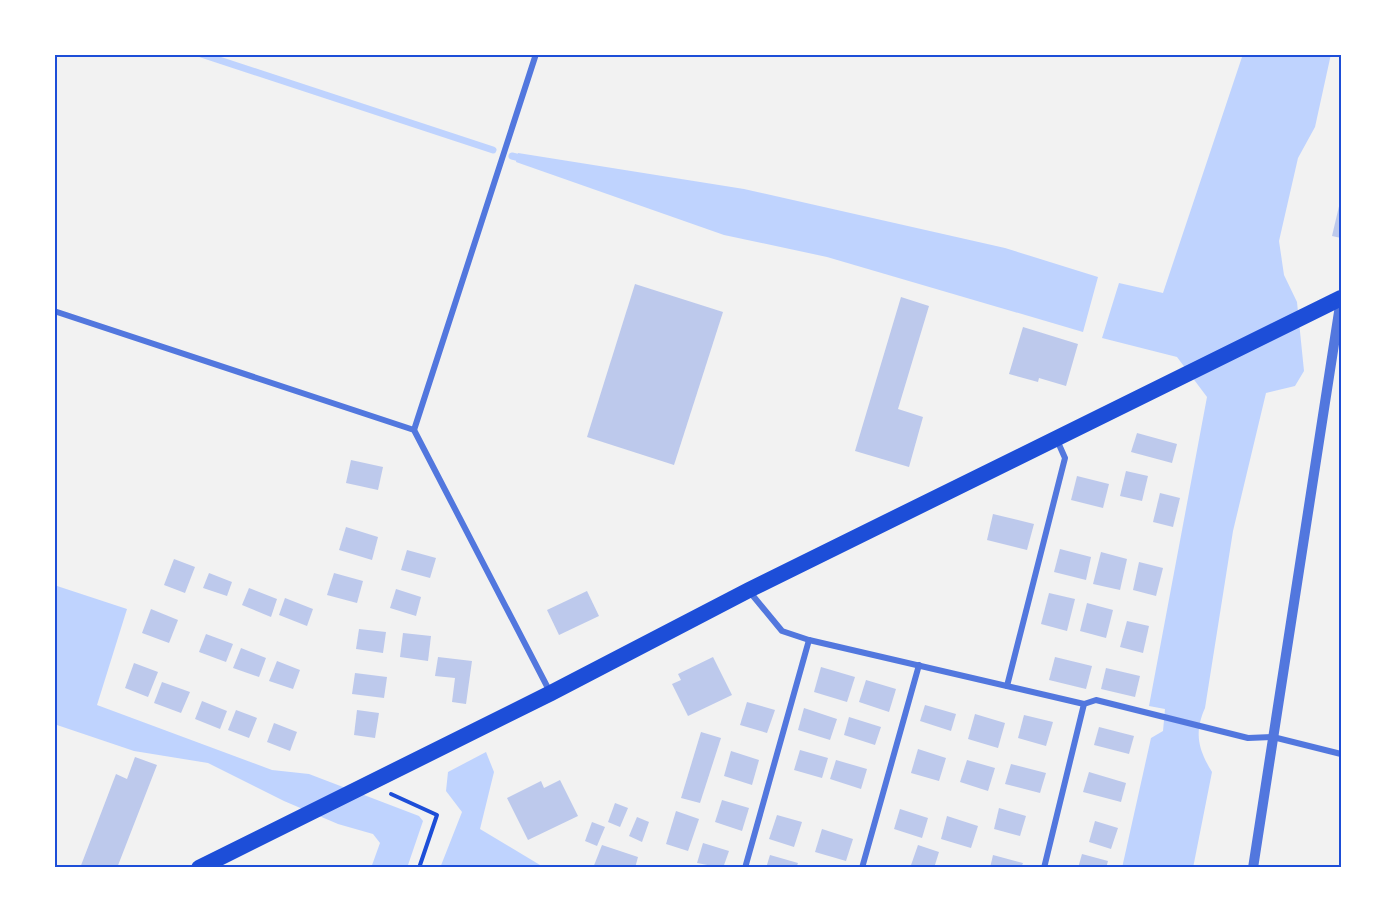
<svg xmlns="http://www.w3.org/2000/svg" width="1395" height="922" viewBox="0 0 1395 922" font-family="'Space Grotesk',sans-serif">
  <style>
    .water { fill: #bfd3fe }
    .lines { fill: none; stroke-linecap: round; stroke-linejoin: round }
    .stream { stroke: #bfd3fe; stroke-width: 7 }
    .building { fill: #bdc9ec }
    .path { stroke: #1d4ed8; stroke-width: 4 }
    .minor { stroke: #5277de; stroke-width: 6 }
    .tertiary { stroke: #5277de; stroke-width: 10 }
    .trunk { stroke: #1d4ed8; stroke-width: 16 }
    .neatline { fill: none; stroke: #1d4ed8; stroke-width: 2 }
  </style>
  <rect width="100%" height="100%" fill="#f2f2f2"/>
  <g class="water">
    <path d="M1243 54H1331L1315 127 1298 158 1279 241 1284 275 1297 302 1304 371 1295 386 1266 393 1233 531 1205 708C1194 733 1198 749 1212 772L1193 868H1122L1151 738 1163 731 1165 709 1149 706 1207 397 1177 357 1102 338 1119 283 1163 293Z"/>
    <path d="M518 153 744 189 1005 248 1098 277 1083 332 827 257 724 235 516 162Z"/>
    <path d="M54 585 127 609 97 705 272 770 309 774 419 816 423 821 407 868H371L380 843 373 834 338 824 284 801 208 763 134 751 54 724Z"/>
    <path d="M486 752 494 772 480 829 545 868H440L462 812 446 791 448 772Z"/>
  </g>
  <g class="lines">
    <g class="stream">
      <path d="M201 54 493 150"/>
      <path d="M512 156 524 159"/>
    </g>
  </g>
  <g class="building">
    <path d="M1340 202 1341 203V238L1332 236Z"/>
    <path d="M635 284 723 312 674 465 587 437Z"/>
    <path d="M901 297 929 306 898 409 923 417 909 467 855 451Z"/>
    <path d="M1023 327 1078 344 1066 386 1039 378 1038 382 1009 374Z"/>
    <path d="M1137 433 1177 444 1172 463 1131 452Z"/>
    <path d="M351 460 383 467 378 490 346 483Z"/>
    <path d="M1126 471 1148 476 1142 501 1120 496Z"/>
    <path d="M1077 476 1109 484 1103 508 1071 500Z"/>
    <path d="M1160 493 1180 498 1173 527 1153 522Z"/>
    <path d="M993 514 1034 524 1027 550 987 540Z"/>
    <path d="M346 527 378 537 372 560 339 550Z"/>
    <path d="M1060 549 1091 557 1086 580 1054 572Z"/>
    <path d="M407 550 436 558 430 578 401 570Z"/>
    <path d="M1101 552 1127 559 1120 590 1093 584Z"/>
    <path d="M174 559 195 567 185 593 164 585Z"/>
    <path d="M1139 562 1163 568 1156 596 1133 590Z"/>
    <path d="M209 573 232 582 227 596 203 588Z"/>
    <path d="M334 573 363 581 357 603 327 595Z"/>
    <path d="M249 588 277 599 271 617 242 605Z"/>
    <path d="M396 589 421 597 416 616 390 608Z"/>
    <path d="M587 591 599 616 559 635 547 610Z"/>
    <path d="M1049 593 1075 599 1067 631 1041 624Z"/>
    <path d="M285 598 313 609 307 626 279 615Z"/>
    <path d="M1087 603 1113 610 1106 638 1080 631Z"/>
    <path d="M151 609 178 620 169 643 142 633Z"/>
    <path d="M1127 621 1149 626 1143 653 1120 647Z"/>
    <path d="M359 629 386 632 383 653 356 649Z"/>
    <path d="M403 633 431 636 428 661 400 657Z"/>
    <path d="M206 634 233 644 226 662 199 652Z"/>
    <path d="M241 648 266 658 259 677 233 668Z"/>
    <path d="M438 657 472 661 466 704 452 702 455 678 435 676Z"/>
    <path d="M713 657 732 695 688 716 672 684 681 680 678 674Z"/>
    <path d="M1055 657 1092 666 1086 689 1049 680Z"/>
    <path d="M277 661 300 670 293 689 269 681Z"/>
    <path d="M134 663 158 672 148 697 125 688Z"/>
    <path d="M821 667 855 677 847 702 814 692Z"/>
    <path d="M1106 668 1140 676 1135 697 1101 689Z"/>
    <path d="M355 673 387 677 384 698 352 694Z"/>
    <path d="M866 680 896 689 889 712 859 702Z"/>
    <path d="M162 682 190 692 181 713 154 703Z"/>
    <path d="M202 701 227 711 220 729 195 719Z"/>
    <path d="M747 702 775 710 767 733 740 725Z"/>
    <path d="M925 705 956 714 951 731 920 721Z"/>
    <path d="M804 708 837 719 830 740 798 730Z"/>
    <path d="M236 710 257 718 249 738 228 730Z"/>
    <path d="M357 710 379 713 375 738 354 735Z"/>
    <path d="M975 714 1005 723 998 748 968 739Z"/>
    <path d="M1024 715 1053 722 1046 746 1018 738Z"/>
    <path d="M849 717 881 727 875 745 844 735Z"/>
    <path d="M274 723 297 732 290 751 267 742Z"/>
    <path d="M1099 727 1134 736 1129 754 1094 745Z"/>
    <path d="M701 732 721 738 700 803 681 798Z"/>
    <path d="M918 749 946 758 939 781 911 773Z"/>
    <path d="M800 750 828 758 822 778 794 770Z"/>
    <path d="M731 751 759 760 752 785 724 776Z"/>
    <path d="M135 757 157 765 117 868H80L116 774 127 779Z"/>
    <path d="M836 760 867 769 861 789 830 779Z"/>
    <path d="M967 760 995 768 988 791 960 782Z"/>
    <path d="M1011 764 1046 773 1040 793 1005 784Z"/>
    <path d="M1089 772 1126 783 1121 802 1083 792Z"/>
    <path d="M560 780 578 816 528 840 507 798 541 781 544 788Z"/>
    <path d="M722 800 749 808 742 831 715 822Z"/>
    <path d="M615 803 628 808 620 827 608 822Z"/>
    <path d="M999 808 1026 816 1020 836 994 829Z"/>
    <path d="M900 809 928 818 922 838 894 829Z"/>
    <path d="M676 811 699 819 688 851 666 844Z"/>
    <path d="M777 815 802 822 794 847 769 839Z"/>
    <path d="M947 816 978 826 971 848 941 839Z"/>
    <path d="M637 817 649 822 642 842 629 836Z"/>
    <path d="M1095 821 1118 828 1111 849 1089 842Z"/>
    <path d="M592 822 605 827 597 846 585 841Z"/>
    <path d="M822 829 853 839 846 861 815 852Z"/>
    <path d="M703 843 729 851 723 868 697 863Z"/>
    <path d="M602 845 638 857 635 868H593Z"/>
    <path d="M918 845 939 852 934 868H910Z"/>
    <path d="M1082 854 1108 861 1106 868H1078Z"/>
    <path d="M770 855 798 863 796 868H766Z"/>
    <path d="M993 855 1023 863 1021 868H990Z"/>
  </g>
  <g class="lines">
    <path class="path" d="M391 794 437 815 419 868"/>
    <g class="minor">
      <path d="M54 311 414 430 550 692"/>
      <path d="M414 430 536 54"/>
      <path d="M749 591 782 631 809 640 1084 704"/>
      <path d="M1007 686 1065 458 1057 440"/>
      <path d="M745 868 809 640"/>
      <path d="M862 868 919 665"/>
      <path d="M1044 868 1084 704 1096 700 1248 738 1273 737 1341 754"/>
    </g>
    <path class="tertiary" d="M1253 868 1341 299"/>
    <path class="trunk" d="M199 868 551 693 749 590 1341 298"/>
  </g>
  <rect width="1395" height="922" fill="none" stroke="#ffffff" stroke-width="111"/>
  <rect x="56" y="56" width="1284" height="810" class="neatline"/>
</svg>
